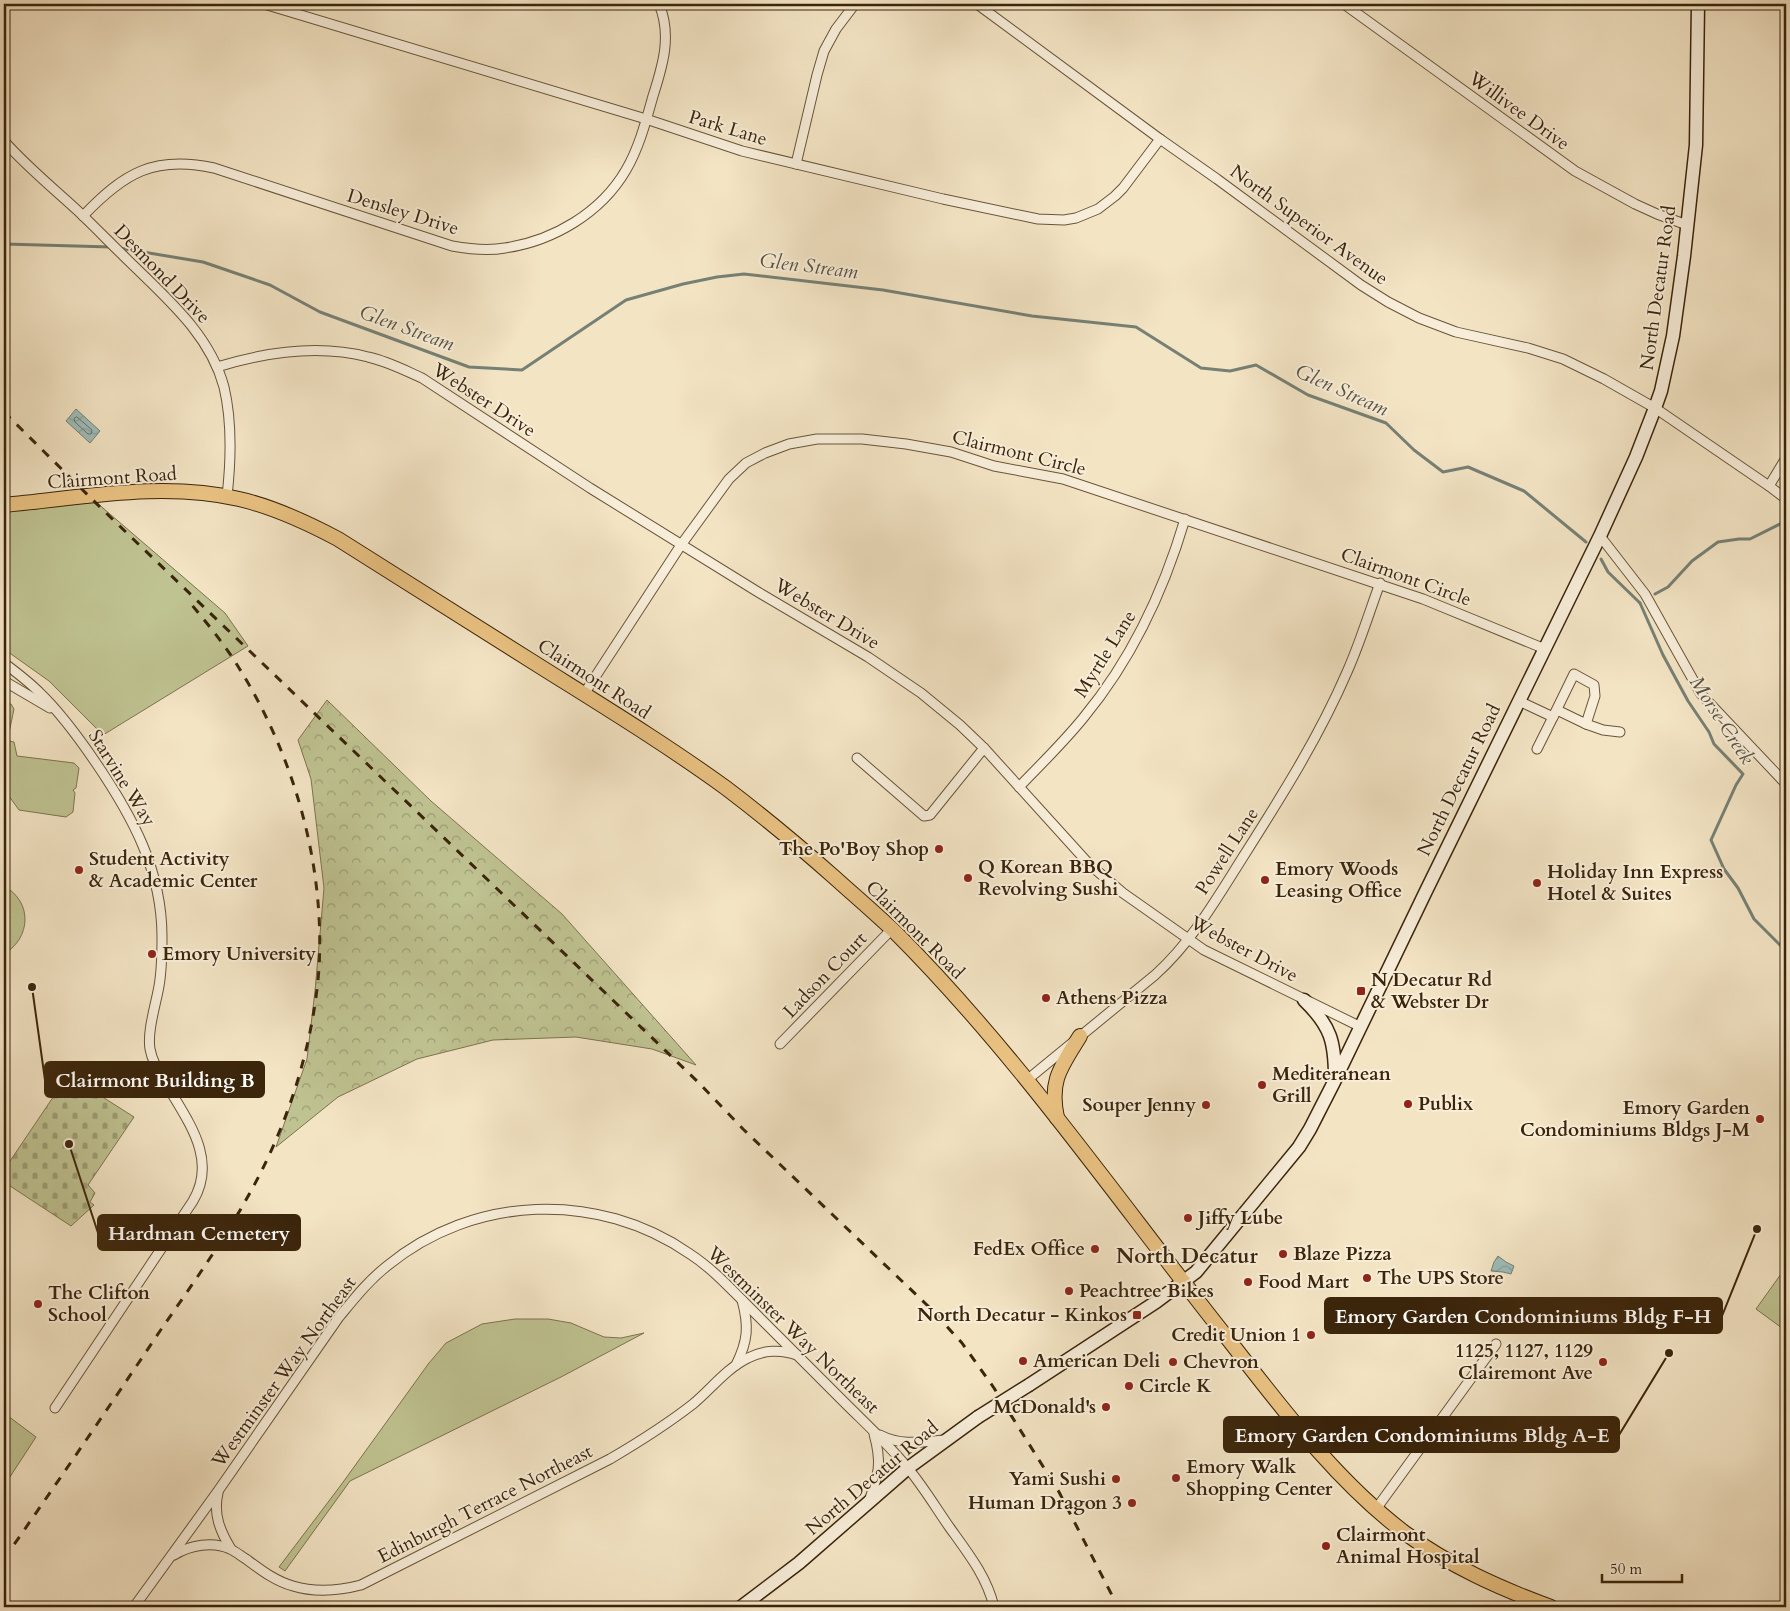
<svg xmlns="http://www.w3.org/2000/svg" width="1790" height="1611" viewBox="0 0 1790 1611" font-family="Cardo,serif">
  <style>
    .green { fill: #bfc291; stroke: #7d744e }
    .forest { fill: url(#forest-crowns); stroke: #7d744e }
    .cemetery { fill: url(#cemetery-stones); stroke: #7d744e }
    .water { fill: url(#water-waves); stroke: #768075 }
    .lines { fill: none; stroke-linecap: round; stroke-linejoin: round }
    .shore { stroke: #6c7163; stroke-width: 1 }
    .stream { stroke: #768075; stroke-width: 3 }
    .street-casing { stroke: #695539; stroke-width: 11 }
    .secondary-casing { stroke: #3b250b; stroke-width: 15 }
    .primary-casing { stroke: #3b250b; stroke-width: 16 }
    .street { stroke: #f7edd9; stroke-width: 9 }
    .secondary { stroke: #f7edd9; stroke-width: 12 }
    .primary { stroke: #eac282; stroke-width: 14 }
    .rail { stroke: #3b250b; stroke-width: 3; stroke-dasharray: 9 9; stroke-linecap: butt }
    .secondary-bridge-casing { stroke: #3b250b; stroke-width: 15; stroke-linecap: butt }
    .secondary-bridge { stroke: #f7edd9; stroke-width: 12 }
    .poi-dot { fill: #8f2418; stroke: #f7edd9; stroke-width: 2 }
    .labels { text-anchor: middle; dominant-baseline: central; stroke-width: 4; stroke-linejoin: round; paint-order: stroke }
    .street-label { font-size: 19px; fill: #3b250b; stroke: #f7edd9 }
    .poi-label { font-size: 19px; font-weight: bold; fill: #3b250b; stroke: #f7edd9; text-anchor: start }
    .water-label { font-size: 20px; font-style: italic; fill: #585340; stroke: #f7edd9 }
    .quarter-label { font-size: 21px; font-weight: bold; fill: #3b250b; stroke: #f7edd9 }
    .leader { fill: none; stroke: #3b250b; stroke-width: 2 }
    .callout-dot { fill: #3b250b; stroke: #f7edd9; stroke-width: 2 }
    .callout { fill: #3b250b; stroke: #3b250b; stroke-width: 2 }
    .callout-label { font-size: 20px; text-anchor: middle; font-weight: bold; fill: #fff }
  </style>
  <defs>
    <pattern id="forest-crowns" width="20" height="18" patternUnits="userSpaceOnUse" patternTransform="scale(1.25)"><rect width="20" height="18" fill="#bfc291"/><path d="M2 6a3 3 0 1 1 6 0M12 15a3 3 0 1 1 6 0" fill="none" stroke="#9c9d75"/></pattern>
    <pattern id="cemetery-stones" width="16" height="16" patternUnits="userSpaceOnUse" patternTransform="scale(1.25)"><rect width="16" height="16" fill="#bfc291"/><path d="M2 7V4a2 2 0 0 1 4 0v3zM10 15v-3a2 2 0 0 1 4 0v3z" fill="#9c9d75"/></pattern>
    <pattern id="water-waves" width="16" height="10" patternUnits="userSpaceOnUse" patternTransform="scale(1.25)"><rect width="16" height="10" fill="#9dbdbb"/><path d="M0 5q4-4 8 0t8 0" fill="none" stroke="#88a29f"/></pattern>
  </defs>
  <rect width="100%" height="100%" fill="#f3e4c4"/>
  <filter id="stains"><feTurbulence type="fractalNoise" baseFrequency=".004" numOctaves="4"/><feColorMatrix values="0 0 0 0 .2 0 0 0 0 .09 0 0 0 0 .02 0 0 0 .5 -.17"/></filter>
  <radialGradient id="worn" r=".72"><stop offset=".6" stop-color="#630" stop-opacity="0"/><stop offset="1" stop-color="#630" stop-opacity=".3"/></radialGradient>
  <g class="green">
    <path d="M89 496 225 613 248 646 103 735 49 681 4 649V506Z"/>
    <path d="M4 703 11 704 14 709 9 733H4Z"/>
    <path d="M4 740 14 742 17 756 74 763 79 768 76 788 73 790 75 793 73 812 66 817 19 810 6 792H4Z"/>
    <path d="M4 886C33 902 31 938 4 954Z"/>
    <path d="M1786 1267V1331L1756 1309Z"/>
    <path d="M515 1319H548L571 1323 604 1337 621 1338 644 1333 561 1377 350 1481 285 1571 279 1567 341 1485 429 1363 446 1343 482 1324Z"/>
    <path d="M4 1413 36 1437 4 1486Z"/>
  </g>
  <path class="forest" d="M327 700 431 801 562 914 696 1065 652 1049 576 1037 493 1040 417 1059 338 1097 276 1147 307 1059 315 991 324 888 311 779 298 740Z"/>
  <path class="cemetery" d="M68 1075 134 1117 88 1185 95 1193 90 1202 94 1205 71 1226 4 1182V1170Z"/>
  <g class="water">
    <path d="M76 409 100 431 90 443 66 421Z"/>
    <path d="M1498 1256 1506 1262 1514 1266 1511 1274 1503 1272 1491 1271 1494 1262Z"/>
  </g>
  <g class="lines">
    <path class="shore" d="M77 417 92 430 91 434H88L75 422 74 419Z"/>
    <g class="stream">
      <path d="M4 244 111 247"/>
      <path d="M119 248 203 262 270 285 320 312 469 367 522 370 626 300 683 284 717 277 744 274 883 290 1032 316 1136 327 1201 368 1230 371 1256 365 1308 395 1386 423 1414 450 1443 472 1468 467 1524 491 1586 542"/>
      <path d="M1601 559 1608 572 1640 603"/>
      <path d="M1655 594 1668 587 1692 561 1718 542 1739 539H1750L1786 521"/>
      <path d="M1640 603 1663 655 1688 701 1709 732 1714 744 1743 774 1736 785 1711 840 1724 869 1738 888 1754 919 1786 951"/>
    </g>
    <defs>
      <g id="street">
        <path d="M264 4 646 119 742 151 943 199 1038 219 1064 220 1076 218 1098 209 1115 196 1123 188 1160 139"/>
        <path d="M977 4 1160 139 1217 179 1361 285 1388 302 1419 318 1456 332 1528 348 1563 359 1604 379 1655 408 1769 486 1786 499"/>
        <path d="M1344 4 1575 171 1635 204 1657 214 1687 225"/>
        <path d="M4 141C26 166 53 188 78 211 98 230 117 250 137 269 172 303 211 338 224 387 232 421 231 461 227 496"/>
        <path d="M796 164 817 75 824 51 836 29 855 4"/>
        <path d="M83 216C124 173 154 155 214 168L452 246C469 249 488 251 505 248 553 241 601 213 626 170 639 148 646 121 653 96 663 65 672 35 659 4"/>
        <path d="M217 367C266 352 318 344 368 357 387 361 404 370 422 378L590 488 758 592 868 657 921 693 960 725 984 748 1089 864 1123 893 1204 950 1361 1027"/>
        <path d="M1769 486 1786 458"/>
        <path d="M1600 536 1645 594 1701 694 1786 784"/>
        <path d="M4 663C16 672 28 681 39 692 61 713 79 738 96 763 132 816 162 870 162 937 162 953 162 969 159 986 156 1004 147 1031 150 1049 152 1060 158 1071 164 1080 185 1118 219 1157 193 1201L55 1408"/>
        <path d="M4 681 50 708"/>
        <path d="M584 694 681 545 729 479 746 463 765 453 789 444 817 439H862L906 444 951 452 994 466 1063 479 1423 599 1545 649"/>
        <path d="M1519 701 1553 717 1574 674 1594 685 1595 696 1586 724 1603 730 1620 732"/>
        <path d="M1557 710 1586 724"/>
        <path d="M1537 749 1553 717"/>
        <path d="M857 758 924 816 930 815 984 748"/>
        <path d="M1019 787C1041 764 1064 742 1084 717 1131 660 1164 590 1185 519"/>
        <path d="M780 1044 892 929"/>
        <path d="M1027 1080 1155 975C1192 942 1217 898 1243 857 1281 797 1319 737 1347 672 1360 643 1369 613 1380 583"/>
        <path d="M736 1365C748 1341 749 1326 742 1300"/>
        <path d="M880 1435C901 1446 922 1442 945 1440"/>
        <path d="M218 1493C213 1514 220 1531 231 1549"/>
        <path d="M869 1501C879 1473 882 1463 874 1434"/>
        <path d="M1376 1509 1496 1344"/>
        <path d="M174 1555C190 1545 213 1541 230 1549 235 1551 241 1556 246 1559 261 1570 275 1581 293 1586 316 1593 338 1591 361 1585L610 1459C639 1442 666 1425 693 1404 711 1389 727 1368 748 1358 763 1350 781 1349 797 1355"/>
        <path d="M134 1607 218 1491 339 1317C354 1299 368 1281 387 1266 473 1195 598 1190 690 1254 713 1269 732 1290 751 1309 782 1340 813 1371 844 1402 865 1423 888 1444 907 1467 923 1486 936 1508 950 1528 968 1553 987 1577 994 1607"/>
      </g>
      <g id="secondary">
        <path d="M1304 1000C1331 1026 1335 1042 1335 1078"/>
        <path d="M1029 1385 1156 1302 1196 1272 1299 1147 1310 1129 1334 1082 1426 891 1600 536 1636 457 1655 408 1661 391 1673 336 1684 256 1696 145 1698 4"/>
        <path d="M741 1607 799 1563 908 1468 978 1417"/>
      </g>
      <g id="primary">
        <path d="M4 505C81 498 162 481 239 499 274 507 306 522 338 539 403 580 468 621 533 662 598 703 664 743 726 788 763 816 799 846 834 877 854 895 875 913 895 932 1019 1056 1119 1202 1228 1339 1282 1408 1335 1480 1405 1533 1450 1566 1499 1588 1551 1607"/>
        <path d="M1057 1118C1049 1080 1061 1067 1080 1036"/>
      </g>
    </defs>
    <use href="#street" class="street-casing"/>
    <use href="#secondary" class="secondary-casing"/>
    <use href="#primary" class="primary-casing"/>
    <use href="#street" class="street"/>
    <use href="#secondary" class="secondary"/>
    <use href="#primary" class="primary"/>
    <g class="rail">
      <path d="M4 412 104 511 698 1082 743 1129 928 1306 962 1343 994 1388 1059 1492 1118 1607"/>
      <path d="M4 1559C57 1483 109 1407 160 1331 196 1279 234 1226 262 1170 293 1108 314 1037 319 968 325 864 294 756 239 668 224 643 205 621 187 599"/>
    </g>
    <defs>
      <path id="secondary-bridge" d="M978 1417 1029 1385"/>
    </defs>
    <use href="#secondary-bridge" class="secondary-bridge-casing"/>
    <use href="#secondary-bridge" class="secondary-bridge"/>
  </g>
  <g class="poi-dot">
    <circle cx="939" cy="849" r="5"/>
    <circle cx="79" cy="870" r="5"/>
    <circle cx="968" cy="878" r="5"/>
    <circle cx="1265" cy="880" r="5"/>
    <circle cx="1537" cy="883" r="5"/>
    <circle cx="152" cy="954" r="5"/>
    <rect x="1356" y="986" width="10" height="10" rx="2.5"/>
    <circle cx="1046" cy="998" r="5"/>
    <circle cx="1262" cy="1085" r="5"/>
    <circle cx="1408" cy="1104" r="5"/>
    <circle cx="1206" cy="1105" r="5"/>
    <circle cx="1760" cy="1119" r="5"/>
    <circle cx="1188" cy="1218" r="5"/>
    <circle cx="1095" cy="1249" r="5"/>
    <circle cx="1283" cy="1254" r="5"/>
    <circle cx="1367" cy="1278" r="5"/>
    <circle cx="1248" cy="1282" r="5"/>
    <circle cx="1069" cy="1291" r="5"/>
    <circle cx="38" cy="1304" r="5"/>
    <rect x="1132" y="1310" width="10" height="10" rx="2.5"/>
    <circle cx="1311" cy="1335" r="5"/>
    <circle cx="1023" cy="1361" r="5"/>
    <circle cx="1173" cy="1362" r="5"/>
    <circle cx="1603" cy="1362" r="5"/>
    <circle cx="1129" cy="1386" r="5"/>
    <circle cx="1106" cy="1407" r="5"/>
    <circle cx="1176" cy="1478" r="5"/>
    <circle cx="1116" cy="1479" r="5"/>
    <circle cx="1132" cy="1503" r="5"/>
    <circle cx="1326" cy="1546" r="5"/>
  </g>
  <g class="labels">
    <g class="street-label">
      <text transform="translate(1519 111) rotate(36)">Willivee Drive</text>
      <text transform="translate(728 128) rotate(17)">Park Lane</text>
      <text transform="translate(403 212) rotate(17)">Densley Drive</text>
      <text transform="translate(1309 225) rotate(36)">North Superior Avenue</text>
      <text transform="translate(162 274) rotate(46)">Desmond Drive</text>
      <text transform="translate(1658 288) rotate(-82)">North Decatur Road</text>
      <text transform="translate(484 400) rotate(33)">Webster Drive</text>
      <text transform="translate(1019 453) rotate(14)">Clairmont Circle</text>
      <text transform="translate(112 478) rotate(-4)">Clairmont Road</text>
      <text transform="translate(1406 577) rotate(20)">Clairmont Circle</text>
      <text transform="translate(827 614) rotate(31)">Webster Drive</text>
      <text transform="translate(1105 654) rotate(-58)">Myrtle Lane</text>
      <text transform="translate(594 679) rotate(33)">Clairmont Road</text>
      <text transform="translate(122 778) rotate(58)">Starvine Way</text>
      <text transform="translate(1459 780) rotate(-64)">North Decatur Road</text>
      <text transform="translate(1227 851) rotate(-57)">Powell Lane</text>
      <text transform="translate(915 930) rotate(45)">Clairmont Road</text>
      <text transform="translate(1244 949) rotate(28)">Webster Drive</text>
      <text transform="translate(825 975) rotate(-46)">Ladson Court</text>
      <text transform="translate(793 1330) rotate(44)">Westminster Way Northeast</text>
      <text transform="translate(284 1372) rotate(-54)">Westminster Way Northeast</text>
      <text transform="translate(872 1478) rotate(-40)">North Decatur Road</text>
      <text transform="translate(485 1504) rotate(-27)">Edinburgh Terrace Northeast</text>
    </g>
    <g class="poi-label">
      <text x="929" y="849" text-anchor="end">The Po'Boy Shop</text>
      <text x="89" y="859">Student Activity<tspan x="89" dy="22">&amp; Academic Center</tspan></text>
      <text x="978" y="867">Q Korean BBQ<tspan x="978" dy="22">Revolving Sushi</tspan></text>
      <text x="1275" y="869">Emory Woods<tspan x="1275" dy="22">Leasing Office</tspan></text>
      <text x="1547" y="872">Holiday Inn Express<tspan x="1547" dy="22">Hotel &amp; Suites</tspan></text>
      <text x="162" y="954">Emory University</text>
      <text x="1371" y="980">N Decatur Rd<tspan x="1371" dy="22">&amp; Webster Dr</tspan></text>
      <text x="1056" y="998">Athens Pizza</text>
      <text x="1272" y="1074">Mediteranean<tspan x="1272" dy="22">Grill</tspan></text>
      <text x="1418" y="1104">Publix</text>
      <text x="1196" y="1105" text-anchor="end">Souper Jenny</text>
      <text x="1750" y="1108" text-anchor="end">Emory Garden<tspan x="1750" dy="22">Condominiums Bldgs J-M</tspan></text>
      <text x="1198" y="1218">Jiffy Lube</text>
      <text x="1085" y="1249" text-anchor="end">FedEx Office</text>
      <text x="1293" y="1254">Blaze Pizza</text>
      <text x="1377" y="1278">The UPS Store</text>
      <text x="1258" y="1282">Food Mart</text>
      <text x="1079" y="1291">Peachtree Bikes</text>
      <text x="48" y="1293">The Clifton<tspan x="48" dy="22">School</tspan></text>
      <text x="1127" y="1315" text-anchor="end">North Decatur - Kinkos</text>
      <text x="1301" y="1335" text-anchor="end">Credit Union 1</text>
      <text x="1593" y="1351" text-anchor="end">1125, 1127, 1129<tspan x="1593" dy="22">Clairemont Ave</tspan></text>
      <text x="1033" y="1361">American Deli</text>
      <text x="1183" y="1362">Chevron</text>
      <text x="1139" y="1386">Circle K</text>
      <text x="1096" y="1407" text-anchor="end">McDonald's</text>
      <text x="1186" y="1467">Emory Walk<tspan x="1186" dy="22">Shopping Center</tspan></text>
      <text x="1106" y="1479" text-anchor="end">Yami Sushi</text>
      <text x="1122" y="1503" text-anchor="end">Human Dragon 3</text>
      <text x="1336" y="1535">Clairmont<tspan x="1336" dy="22">Animal Hospital</tspan></text>
    </g>
    <g class="water-label">
      <text transform="translate(809 266) rotate(7)">Glen Stream</text>
      <text transform="translate(407 328) rotate(20)">Glen Stream</text>
      <text transform="translate(1342 390) rotate(24)">Glen Stream</text>
      <text transform="translate(1722 720) rotate(57)">Morse Creek</text>
    </g>
    <g class="quarter-label">
      <text x="1187" y="1256">North Decatur</text>
    </g>
  </g>
  <path class="leader" d="M32 987L45 1080M69 1144L98 1233M1757 1229L1722 1316M1669 1353L1619 1435"/>
  <g class="callout-dot">
    <circle cx="32" cy="987" r="5"/>
    <circle cx="69" cy="1144" r="5"/>
    <circle cx="1757" cy="1229" r="5"/>
    <circle cx="1669" cy="1353" r="5"/>
  </g>
  <g class="callout">
    <rect x="45" y="1062" width="219" height="35" rx="5"/>
    <rect x="98" y="1215" width="202" height="35" rx="5"/>
    <rect x="1325" y="1298" width="397" height="35" rx="5"/>
    <rect x="1224" y="1417" width="395" height="35" rx="5"/>
  </g>
  <g class="callout-label">
    <text x="155" y="1087">Clairmont Building B</text>
    <text x="199" y="1240">Hardman Cemetery</text>
    <text x="1523" y="1323">Emory Garden Condominiums Bldg F-H</text>
    <text x="1422" y="1442">Emory Garden Condominiums Bldg A-E</text>
  </g>
  <rect width="1790" height="1611" fill="none" stroke="#f3e4c4" stroke-width="20"/>
  <rect x="5" y="5" width="1780" height="1601" fill="none" stroke="#3b250b" stroke-width="2.5"/>
  <rect x="10" y="10" width="1770" height="1591" fill="none" stroke="#3b250b"/>
  <path d="M1602 1574v8h80v-8" fill="none" stroke="#3b250b" stroke-width="2.5"/>
  <text x="1610" y="1574" font-size="15" fill="#3b250b" stroke="#f7edd9" stroke-width="4" paint-order="stroke">50 m</text>
  <rect width="100%" height="100%" filter="url(#stains)"/>
  <rect width="100%" height="100%" fill="url(#worn)"/>
</svg>
